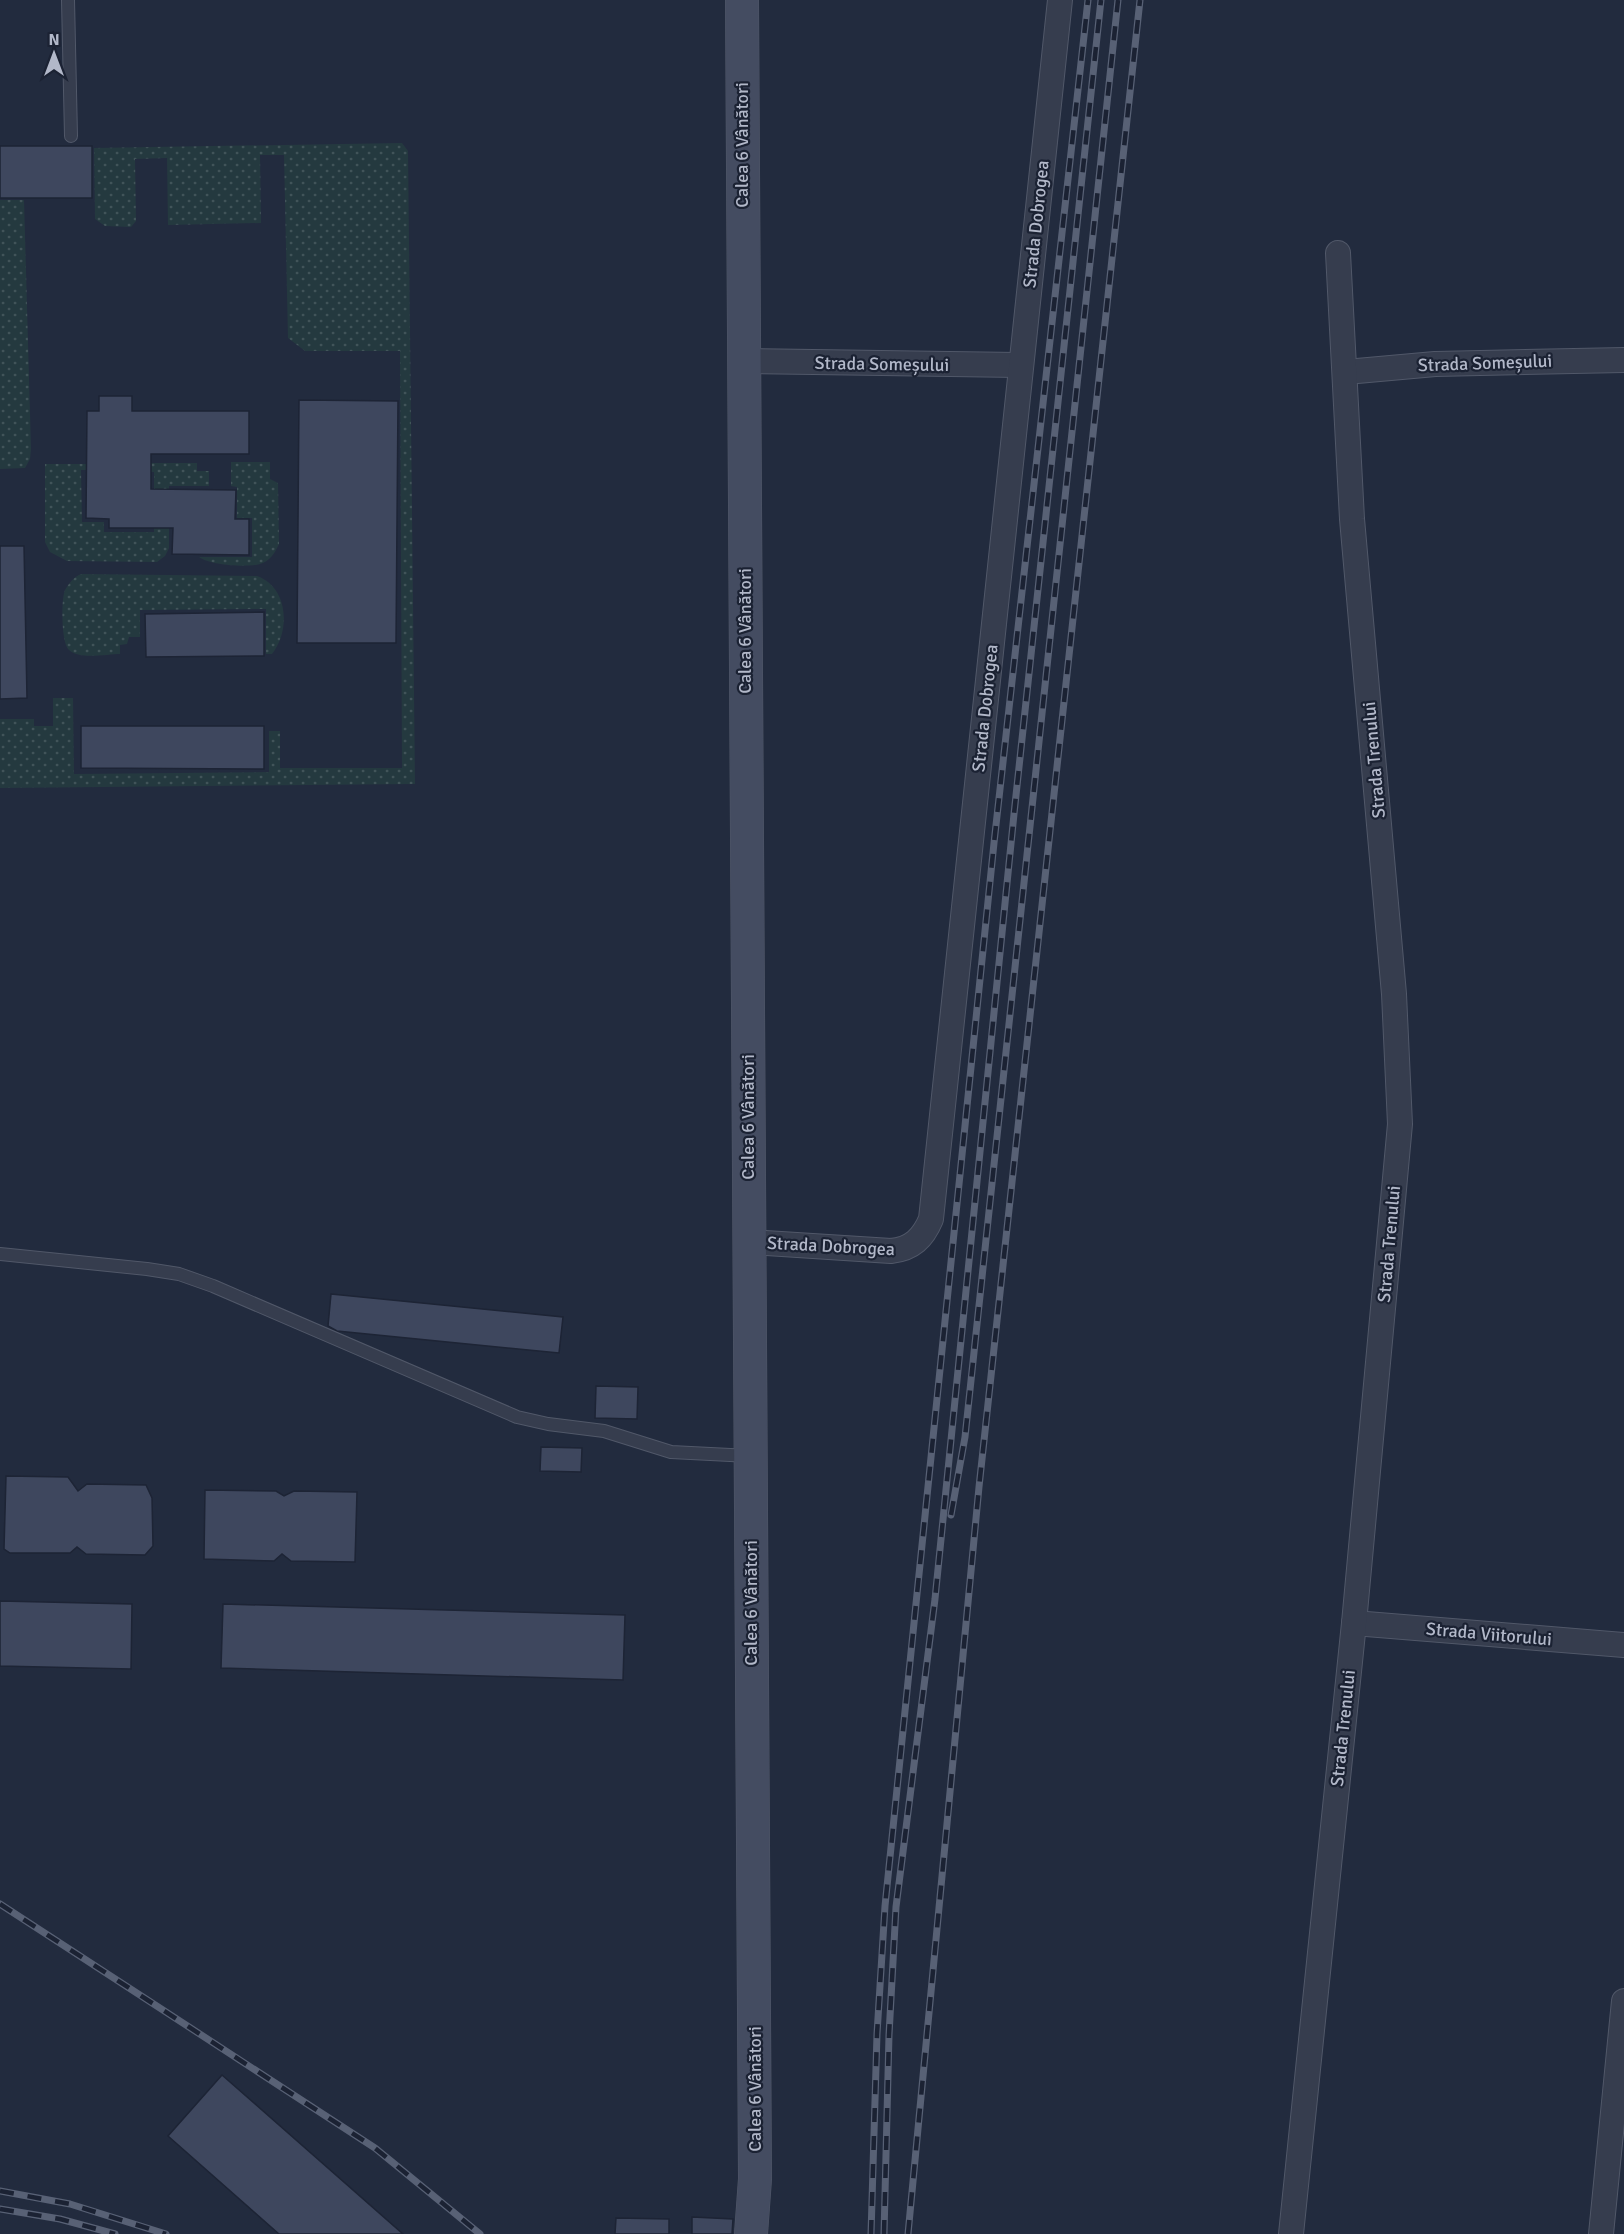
<svg xmlns="http://www.w3.org/2000/svg" width="1624" height="2234" viewBox="0 0 1624 2234" font-family="Signika,sans-serif">
  <style>
    .grass { fill: url(#grass-dots) }
    .building { fill: #3e475e; stroke: #1d2435; stroke-width: 1.5 }
    .lines { fill: none; stroke-linecap: round; stroke-linejoin: round }
    .lane-casing { stroke: #515869; stroke-width: 14 }
    .street-casing { stroke: #515869; stroke-width: 26 }
    .secondary-casing { stroke: #515869; stroke-width: 34 }
    .lane { stroke: #363d4e; stroke-width: 12 }
    .street { stroke: #363d4e; stroke-width: 24 }
    .secondary { stroke: #444c61; stroke-width: 33 }
    .rail-casing { stroke: #586175; stroke-width: 7 }
    .rail { stroke: #1b2233; stroke-width: 4.5; stroke-dasharray: 14; stroke-linecap: butt }
    .labels { text-anchor: middle; dominant-baseline: central; stroke-width: 4.5; stroke-linejoin: round; paint-order: stroke }
    .street-label { font-size: 18px; fill: #b2b8c9; stroke: #1b2233 }
  </style>
  <defs>
    <pattern id="grass-dots" width="8" height="8" patternUnits="userSpaceOnUse" patternTransform="scale(1.5)"><rect width="8" height="8" fill="#24393f"/><path d="M2 2h.1M6 6h.1" fill="none" stroke="#415459" stroke-width="1.8" stroke-linecap="round"/></pattern>
  </defs>
  <rect width="100%" height="100%" fill="#222b3e"/>
  <g class="grass">
    <path d="M402 143 408 151 415 784 0 788V719H34V726H53V698H73L74 774 269 772V731H280V768H402L400 351H305L288 338 284 155H260L261 223 168 225 167 158 135 159 136 221 131 227 105 226 95 219 94 148Z"/>
    <path d="M0 200H24L31 449 30 459 25 468 0 469Z"/>
    <path d="M231 462H270V479L278 483 279 544C275 553 270 561 260 564 246 568 210 565 199 557H252V518H237V487L231 486Z"/>
    <path d="M119 463H197V471H209V486H169V548L165 556 157 562 67 561 50 552 45 542V464H99V470H81L82 522H104V532H154V472H119Z"/>
    <path d="M81 574 257 576C288 587 291 630 272 654H266V609L140 610V637H129L127 644 120 645V654C107 654 79 660 69 650 61 643 61 599 65 590 69 583 74 577 81 574Z"/>
  </g>
  <g class="building">
    <rect x="0" y="146" width="92" height="52"/>
    <path d="M99 396H132V411H249V454H151V489L236 490 235 519H249V555L172 554 173 528H109V519L86 518 87 411H99Z"/>
    <path d="M299 400 398 401 396 643H297Z"/>
    <path d="M0 546H24L27 698 0 699Z"/>
    <path d="M264 612V656L146 657 145 614Z"/>
    <path d="M81 726H264V769L81 768Z"/>
    <path d="M331 1294 563 1317 559 1353 337 1331 328 1326Z"/>
    <path d="M596 1386 638 1387 637 1419 595 1418Z"/>
    <path d="M541 1447 582 1448 581 1472 540 1471Z"/>
    <path d="M6 1476 68 1477 78 1491 87 1484 146 1485 152 1498 153 1546 145 1555 86 1554 77 1547 70 1553H10L4 1549Z"/>
    <path d="M205 1490 276 1491 284 1496 294 1491 357 1492 355 1562 291 1561 282 1554 274 1561 204 1559Z"/>
    <path d="M0 1601 132 1604 131 1669 0 1666Z"/>
    <path d="M223 1604 625 1615 623 1680 221 1668Z"/>
    <path d="M222 2075 403 2234H279L168 2136Z"/>
    <path d="M692 2217 733 2219 732 2234H692Z"/>
    <path d="M616 2218 669 2219V2234H615Z"/>
  </g>
  <g class="lines">
    <defs>
      <g id="lane">
        <path d="M68 0 71 136"/>
        <path d="M0 1254 147 1269 179 1274 213 1286 517 1417 548 1424 604 1431 671 1452 750 1456"/>
      </g>
      <g id="street">
        <path d="M743 361 1021 365"/>
        <path d="M1346 372 1435 364 1624 360"/>
        <path d="M749 1242 891 1251C912 1249 923 1238 931 1219L1060 0"/>
        <path d="M1354 1623 1624 1645"/>
        <path d="M1291 2234 1354 1623 1400 1124 1394 994 1352 519 1338 253"/>
        <path d="M1601 2234 1624 2001"/>
      </g>
      <path id="secondary" d="M742 0 755 2179 751 2234"/>
    </defs>
    <use href="#lane" class="lane-casing"/>
    <use href="#street" class="street-casing"/>
    <use href="#secondary" class="secondary-casing"/>
    <use href="#lane" class="lane"/>
    <use href="#street" class="street"/>
    <use href="#secondary" class="secondary"/>
    <defs>
      <g id="rail">
        <path d="M951 1515 965 1437 1118 0"/>
        <path d="M0 1904 375 2148 480 2234"/>
        <path d="M0 2191 70 2204 166 2234"/>
        <path d="M0 2209 60 2219 115 2234"/>
        <path d="M871 2234 877 2034 885 1906 994 843 1088 0"/>
        <path d="M884 2234 889 2035 896 1907 935 1599 1014 814 1101 0"/>
        <path d="M908 2234 979 1487 1140 0"/>
      </g>
    </defs>
    <use href="#rail" class="rail-casing"/>
    <use href="#rail" class="rail"/>
  </g>
  <g class="labels">
    <g class="street-label">
      <text transform="translate(742 145) rotate(-90)">Calea 6 Vânători</text>
      <text transform="translate(1036 224) rotate(-84)">Strada Dobrogea</text>
      <text transform="translate(1485 363) rotate(-2)">Strada Someșului</text>
      <text transform="translate(882 364) rotate(1)">Strada Someșului</text>
      <text transform="translate(745 631) rotate(-90)">Calea 6 Vânători</text>
      <text transform="translate(985 708) rotate(-84)">Strada Dobrogea</text>
      <text transform="translate(1374 760) rotate(-95)">Strada Trenului</text>
      <text transform="translate(748 1117) rotate(-90)">Calea 6 Vânători</text>
      <text transform="translate(1389 1244) rotate(-85)">Strada Trenului</text>
      <text transform="translate(831 1246) rotate(3)">Strada Dobrogea</text>
      <text transform="translate(751 1603) rotate(-90)">Calea 6 Vânători</text>
      <text transform="translate(1489 1634) rotate(5)">Strada Viitorului</text>
      <text transform="translate(1343 1728) rotate(-84)">Strada Trenului</text>
      <text transform="translate(755 2089) rotate(-90)">Calea 6 Vânători</text>
    </g>
  </g>
  <g transform="translate(54 54)" stroke="#1b2233" stroke-width="4.5" paint-order="stroke">
  <path d="M0-4.5L10 22L0 15L-10 22Z" fill="#b2b8c9"/>
  <text y="-9" font-size="16" font-weight="bold" text-anchor="middle" fill="#b2b8c9">N</text>
  </g>
</svg>
